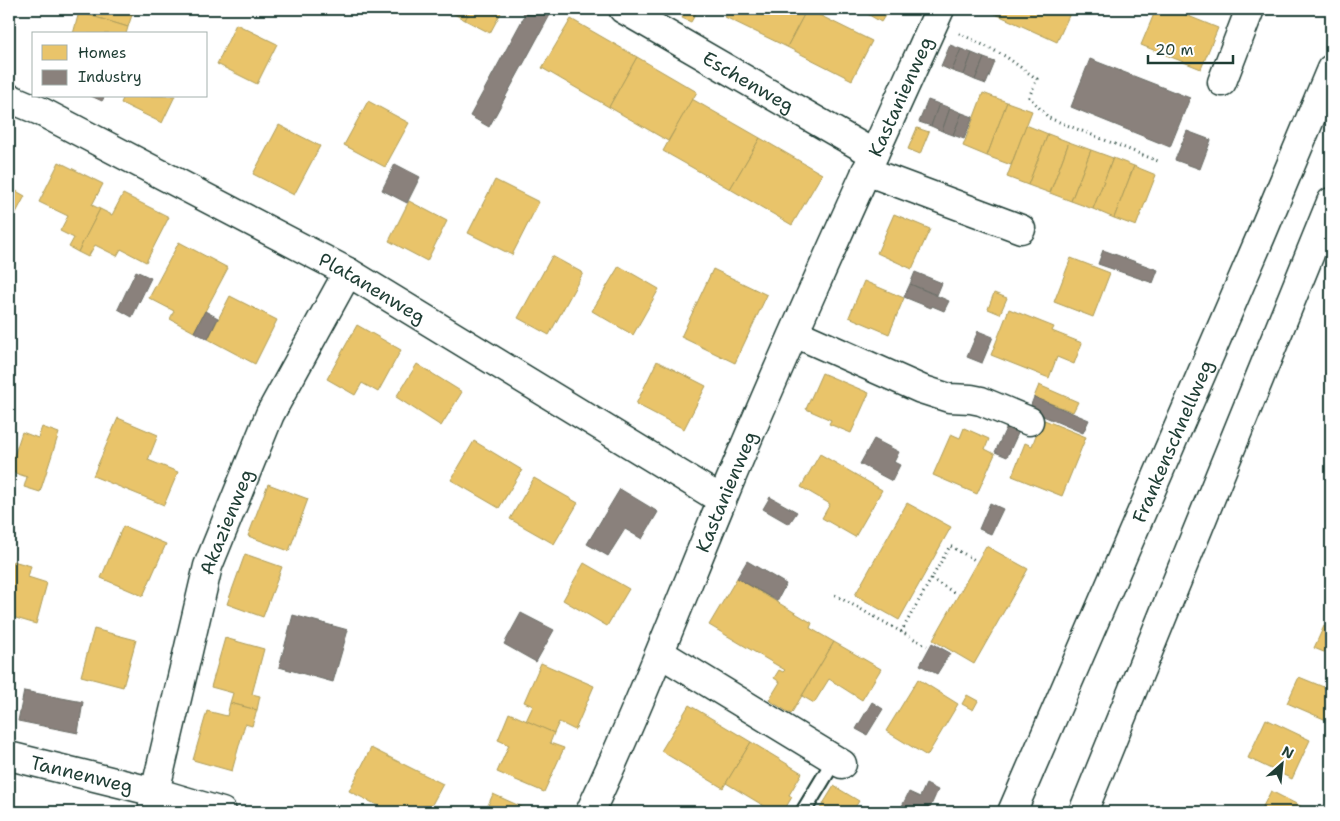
<svg xmlns="http://www.w3.org/2000/svg" width="1340" height="821" viewBox="0 0 1340 821" font-family="'Shantell Sans',sans-serif">
  <style>
    .homes { fill: #e9c46a; stroke: #ac9c5a }
    .industry { fill: #8a817c; stroke: #6a6d66 }
    .lines { fill: none; stroke-linecap: round; stroke-linejoin: round }
    .lane-casing { stroke: #1f3d34; stroke-width: 18 }
    .street-casing { stroke: #1f3d34; stroke-width: 31 }
    .highway-casing { stroke: #1f3d34; stroke-width: 31 }
    .path { stroke: #1f3d34; stroke-width: 3; stroke-dasharray: 1 4; stroke-linecap: butt }
    .lane { stroke: #fff; stroke-width: 14 }
    .street { stroke: #fff; stroke-width: 28 }
    .highway { stroke: #fff; stroke-width: 28 }
    .labels { text-anchor: middle; dominant-baseline: central; stroke-width: 5; stroke-linejoin: round; paint-order: stroke }
    .street-label { font-size: 19px; fill: #1f3d34; stroke: #fff }
  </style>
  <rect width="100%" height="100%" fill="#fff"/>
  <filter id="ink" filterUnits="userSpaceOnUse"><feTurbulence type="fractalNoise" baseFrequency=".02" numOctaves="2"/><feDisplacementMap in="SourceGraphic" scale="10" xChannelSelector="R" yChannelSelector="G"/><feConvolveMatrix kernelMatrix="1 2 1 2 8 2 1 2 1" color-interpolation-filters="sRGB"/></filter>
  <g filter="url(#ink)">
    <g class="homes">
      <path d="M80 9H134L128 27 79 12Z"/>
      <path d="M445 9H471L465 20Z"/>
      <path d="M471 9H503L490 33 465 20Z"/>
      <path d="M686 9 696 13 691 22 682 18Z"/>
      <path d="M729 9H807L787 47 725 17Z"/>
      <path d="M807 9 872 41 852 80 787 47Z"/>
      <path d="M859 9H889L881 22Z"/>
      <path d="M990 9H1072L1057 42 989 11Z"/>
      <path d="M1156 9H1171L1218 28 1201 69 1141 45Z"/>
      <path d="M79 12 128 27 126 34H73Z"/>
      <path d="M571 19 637 57 609 107 542 68Z"/>
      <path d="M236 24 277 44 257 84 217 64Z"/>
      <path d="M637 57 697 92 668 141 609 107Z"/>
      <path d="M983 93 1007 102 987 156 963 146Z"/>
      <path d="M124 96H175L162 123 121 103Z"/>
      <path d="M692 99 760 138 730 189 663 151Z"/>
      <path d="M368 101 409 123 385 167 344 145Z"/>
      <path d="M1007 102 1032 111 1011 165 987 156Z"/>
      <path d="M279 125 320 146 294 195 253 174Z"/>
      <path d="M1026 125 1048 134 1028 185 1007 177Z"/>
      <path d="M917 128 929 132 920 154 908 149Z"/>
      <path d="M1048 134 1069 142 1050 193 1028 185Z"/>
      <path d="M760 138 822 174 792 225 730 189Z"/>
      <path d="M1069 142 1091 150 1071 201 1050 193Z"/>
      <path d="M1091 150 1113 158 1093 209 1071 201Z"/>
      <path d="M1113 158 1134 166 1114 218 1093 209Z"/>
      <path d="M59 162 103 184 92 205 100 209 78 252 69 247 74 238 60 231 68 216 39 202Z"/>
      <path d="M1134 166 1156 175 1136 226 1114 218Z"/>
      <path d="M495 180 539 202 512 255 468 233Z"/>
      <path d="M9 187 25 196 9 226Z"/>
      <path d="M123 194 169 217 146 262 121 249 117 256 95 245 88 257 78 252 100 209 112 215Z"/>
      <path d="M409 201 447 221 427 261 389 241Z"/>
      <path d="M894 214 930 229 912 269 877 253Z"/>
      <path d="M179 242 228 268 194 332 170 319 174 311 149 298Z"/>
      <path d="M552 256 583 273 549 335 518 318Z"/>
      <path d="M1071 258 1110 273 1093 317 1054 302Z"/>
      <path d="M619 266 659 289 633 335 592 311Z"/>
      <path d="M713 269 767 295 735 363 681 337Z"/>
      <path d="M864 281 904 298 889 334 849 317Z"/>
      <path d="M994 293 1007 298 1000 314 988 309Z"/>
      <path d="M230 296 277 320 255 364 208 339Z"/>
      <path d="M1009 309 1054 327 1052 331 1082 343 1074 364 1057 357 1049 378 991 355Z"/>
      <path d="M357 325 401 350 378 392 362 383 355 395 327 379Z"/>
      <path d="M657 361 706 386 684 429 636 404Z"/>
      <path d="M417 364 462 392 441 426 396 397Z"/>
      <path d="M822 373 869 393 851 433 829 424 831 420 806 409Z"/>
      <path d="M1039 385 1078 402 1073 412 1034 397Z"/>
      <path d="M118 418 158 435 148 460 178 472 164 505 93 476Z"/>
      <path d="M1042 419 1086 437 1062 496 1012 476 1025 443 1032 446Z"/>
      <path d="M42 427 59 433 40 492 24 487 27 477 9 471 22 432 38 438Z"/>
      <path d="M964 428 989 439 985 449 995 454 977 494 933 475 951 434 960 438Z"/>
      <path d="M474 441 522 470 499 508 451 480Z"/>
      <path d="M820 454 882 490 855 537 822 518 830 504 801 487Z"/>
      <path d="M534 478 578 503 554 544 510 519Z"/>
      <path d="M268 484 308 499 289 551 248 536Z"/>
      <path d="M907 503 951 527 899 620 855 595Z"/>
      <path d="M123 526 166 544 143 596 101 578Z"/>
      <path d="M986 546 1028 569 974 664 933 640Z"/>
      <path d="M245 554 282 567 263 617 227 604Z"/>
      <path d="M13 561 31 566 28 577 47 583 36 624 9 616V577Z"/>
      <path d="M584 563 629 589 607 626 563 600Z"/>
      <path d="M737 578 812 623 810 628 834 642 791 714 769 700 780 682 774 678 779 670 783 672 785 670 709 625Z"/>
      <path d="M1324 626 1331 630V655L1314 648Z"/>
      <path d="M94 629 136 640 123 687 81 676Z"/>
      <path d="M225 638 264 649 252 694 260 696 257 710 230 703 233 693 211 687Z"/>
      <path d="M834 642 881 669 862 700 829 679 814 703 802 696Z"/>
      <path d="M541 663 594 686 575 730 559 722 554 733 526 721 533 706 524 702Z"/>
      <path d="M1299 677 1331 690V722L1287 703Z"/>
      <path d="M918 679 958 704 927 756 886 731Z"/>
      <path d="M967 695 978 701 973 710 962 704Z"/>
      <path d="M230 703 257 710 252 726 245 724 232 771 193 760 207 711 227 716Z"/>
      <path d="M689 705 751 742 723 788 661 751Z"/>
      <path d="M509 713 554 733 550 743 564 748 544 792 497 772 509 745 498 740Z"/>
      <path d="M1266 719 1310 740 1292 779 1248 758Z"/>
      <path d="M751 742 802 773 789 795 792 797 783 812H774L726 783Z"/>
      <path d="M371 748 443 784 428 812H391L349 791Z"/>
      <path d="M834 786 859 801 852 812H818Z"/>
      <path d="M1271 791 1310 811V812H1260Z"/>
      <path d="M493 794 533 812H485Z"/>
    </g>
    <g class="industry">
      <path d="M526 9H540L550 15 489 127 470 116 525 15 523 14Z"/>
      <path d="M950 45 961 49 952 71 941 66Z"/>
      <path d="M961 49 972 53 964 75 952 71Z"/>
      <path d="M972 53 984 58 975 80 964 75Z"/>
      <path d="M984 58 995 62 986 84 975 80Z"/>
      <path d="M1090 59 1190 98 1170 147 1071 107Z"/>
      <path d="M91 96H105L102 101Z"/>
      <path d="M928 100 939 104 931 126 919 122Z"/>
      <path d="M939 104 950 108 942 131 931 126Z"/>
      <path d="M950 108 962 113 953 135 942 131Z"/>
      <path d="M962 113 973 117 964 139 953 135Z"/>
      <path d="M1187 131 1211 140 1200 169 1175 160Z"/>
      <path d="M395 164 420 177 407 203 382 190Z"/>
      <path d="M1103 250 1158 270 1153 283 1098 264Z"/>
      <path d="M136 271 151 278 132 317 118 309Z"/>
      <path d="M915 272 942 283 937 295 910 284Z"/>
      <path d="M910 284 949 301 944 311 932 306 931 308 904 297Z"/>
      <path d="M205 311 218 318 208 339 194 332Z"/>
      <path d="M978 331 993 337 982 363 967 357Z"/>
      <path d="M1034 397 1089 420 1083 433 1029 410Z"/>
      <path d="M1008 424 1020 429 1007 457 995 452Z"/>
      <path d="M874 439 899 452 894 462 900 465 892 481 860 464Z"/>
      <path d="M620 489 658 512 642 539 625 529 608 556 587 544Z"/>
      <path d="M770 497 797 512 789 524 763 509Z"/>
      <path d="M990 503 1003 509 991 534 979 529Z"/>
      <path d="M747 561 786 584 777 601 737 578Z"/>
      <path d="M521 613 554 630 536 662 504 644Z"/>
      <path d="M293 615 348 630 333 682 279 667Z"/>
      <path d="M932 643 950 653 937 674 920 665Z"/>
      <path d="M24 691 83 702 78 733 18 721Z"/>
      <path d="M872 702 883 709 867 735 856 729Z"/>
      <path d="M926 784 938 790 928 812H899L909 792 920 797Z"/>
      <path d="M9 805 36 811V812H9Z"/>
    </g>
    <g class="lines">
      <defs>
        <path id="lane" d="M803 812 835 759"/>
        <g id="street">
          <path id="s1" d="M623 9 874 154"/>
          <path d="M1222 82 1250 9"/>
          <path id="s2" d="M9 98 40 111 348 272 722 500"/>
          <path d="M866 171 1021 229"/>
          <path d="M795 333 921 389 949 398 971 399 981 401 1029 421"/>
          <path d="M660 653 842 764"/>
          <path id="s3" d="M9 756 155 792 222 812"/>
          <path id="s4" d="M152 812 155 792 208 566 270 414 348 272"/>
          <path id="s5" d="M590 812C638 710 679 604 722 500 791 335 866 172 940 9"/>
        </g>
        <g id="highway">
          <path id="s6" d="M1012 812 1261 236 1331 69"/>
          <path d="M1083 812 1331 202"/>
        </g>
      </defs>
      <use href="#lane" class="lane-casing"/>
      <use href="#street" class="street-casing"/>
      <use href="#highway" class="highway-casing"/>
      <g class="path">
        <path d="M959 33 1005 56 1037 79 1029 97 1049 118 1158 161"/>
        <path d="M931 579 955 593"/>
        <path d="M835 595 927 646"/>
        <path d="M901 632 950 546 975 560"/>
      </g>
      <use href="#lane" class="lane"/>
      <use href="#street" class="street"/>
      <use href="#highway" class="highway"/>
    </g>
  </g>
  <g class="labels">
    <g class="street-label">
      <text stroke="none"><textPath href="#s1" startOffset="145">Eschenweg</textPath></text>
      <text stroke="none"><textPath href="#s5" startOffset="780">Kastanienweg</textPath></text>
      <text stroke="none"><textPath href="#s2" startOffset="410">Platanenweg</textPath></text>
      <text stroke="none"><textPath href="#s6" startOffset="404">Frankenschnellweg</textPath></text>
      <text stroke="none"><textPath href="#s5" startOffset="348">Kastanienweg</textPath></text>
      <text stroke="none"><textPath href="#s4" startOffset="300">Akazienweg</textPath></text>
      <text stroke="none"><textPath href="#s3" startOffset="75">Tannenweg</textPath></text>
    </g>
  </g>
  <rect width="1340" height="821" fill="none" stroke="#fff" stroke-width="30"/>
  <rect x="15" y="15" width="1310" height="791" fill="none" stroke="#1f3d34" stroke-width="2" filter="url(#ink)"/>
  <rect x="32" y="32" width="175" height="65" fill="#ffffff" stroke="#a5b1ae"/>
  <rect x="42" y="45" width="25" height="15" fill="#e9c46a" stroke="#a5b1ae"/>
  <text x="78" y="58" font-size="15" fill="#1f3d34">Homes</text>
  <rect x="42" y="70" width="25" height="15" fill="#8a817c" stroke="#a5b1ae"/>
  <text x="78" y="82" font-size="15" fill="#1f3d34">Industry</text>
  <g transform="translate(1282 764) rotate(27)" stroke="#ffffff" stroke-width="4" paint-order="stroke">
  <path d="M0-4L9 19L0 12L-9 19Z" fill="#1f3d34"/>
  <text y="-8" font-size="14" font-weight="bold" text-anchor="middle" fill="#1f3d34">N</text>
  </g>
  <path d="M1148 55v8h85v-8" fill="none" stroke="#1f3d34" stroke-width="2.5"/>
  <text x="1155" y="55" font-size="15" fill="#1f3d34" stroke="#ffffff" stroke-width="4" paint-order="stroke">20 m</text>
</svg>
